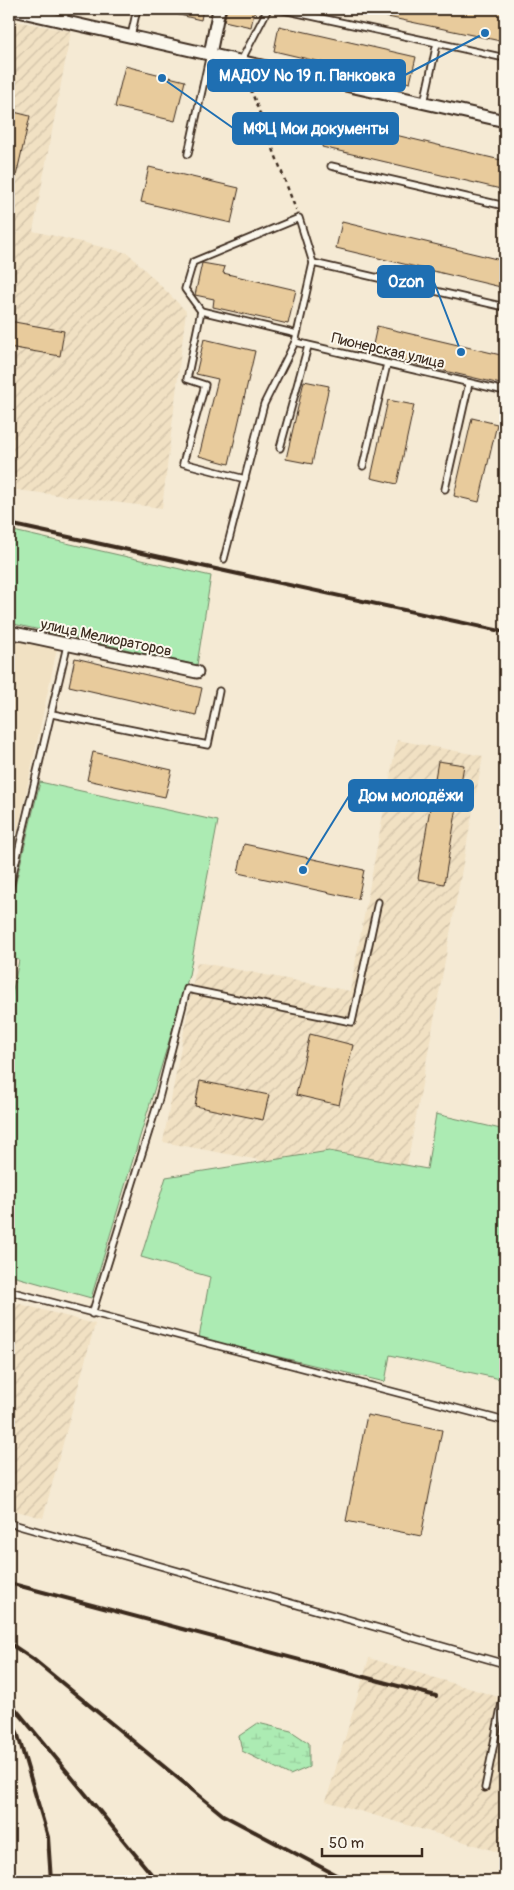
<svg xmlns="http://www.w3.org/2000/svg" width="514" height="1890" viewBox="0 0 514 1890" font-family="Pangolin,sans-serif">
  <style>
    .built { fill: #f1e1c3 }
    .industrial { fill: url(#industrial-furrows) }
    .green { fill: #acebb3; stroke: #748a68 }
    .wetland { fill: url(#wetland-marsh); stroke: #748a68 }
    .building { fill: #e8cb9c; stroke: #3b2a1e }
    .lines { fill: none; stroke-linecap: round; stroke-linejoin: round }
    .lane-casing { stroke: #3b2a1e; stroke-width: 9 }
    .street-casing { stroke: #3b2a1e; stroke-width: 15 }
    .path { stroke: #3b2a1e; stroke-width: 2.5; stroke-dasharray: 4 4; stroke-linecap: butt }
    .lane { stroke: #fbf7ec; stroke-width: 5.5 }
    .street { stroke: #fbf7ec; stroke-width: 11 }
    .rail { stroke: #3b2a1e; stroke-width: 4 }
    .labels { text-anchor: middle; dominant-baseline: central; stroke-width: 4; stroke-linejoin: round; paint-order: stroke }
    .street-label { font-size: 15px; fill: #3b2a1e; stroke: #fbf7ec }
    .leader { fill: none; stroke: #1f6fb2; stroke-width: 2 }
    .callout-dot { fill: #1f6fb2; stroke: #fbf7ec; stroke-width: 2 }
    .callout { fill: #1f6fb2; stroke: #1f6fb2; stroke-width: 2 }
    .callout-label { font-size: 16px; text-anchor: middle; font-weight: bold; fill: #fff }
  </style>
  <defs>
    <pattern id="industrial-furrows" width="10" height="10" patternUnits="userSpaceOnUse" patternTransform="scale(1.25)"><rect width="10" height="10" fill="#f1e1c3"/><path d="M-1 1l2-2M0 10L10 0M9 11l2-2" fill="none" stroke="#d0c1a7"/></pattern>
    <pattern id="wetland-marsh" width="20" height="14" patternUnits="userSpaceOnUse" patternTransform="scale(1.25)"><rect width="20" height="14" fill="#acebb3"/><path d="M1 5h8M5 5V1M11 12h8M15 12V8" fill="none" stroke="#95ca9a"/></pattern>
  </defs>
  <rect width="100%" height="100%" fill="#f5ead4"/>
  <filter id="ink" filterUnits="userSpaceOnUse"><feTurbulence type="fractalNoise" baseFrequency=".02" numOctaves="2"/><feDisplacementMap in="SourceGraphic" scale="10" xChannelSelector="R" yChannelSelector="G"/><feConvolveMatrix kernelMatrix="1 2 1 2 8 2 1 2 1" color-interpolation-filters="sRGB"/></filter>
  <g filter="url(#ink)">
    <path class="built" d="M9 632 58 644 9 872Z"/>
    <g class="industrial">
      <path d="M9 20 71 31 33 231 128 253 186 311 162 508 9 489V234L24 232H9Z"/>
      <path d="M397 740 483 756 403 1187 163 1142 197 962 350 991Z"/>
      <path d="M9 1301 95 1324 43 1518 9 1509Z"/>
      <path d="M369 1658 505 1699V1854L326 1801Z"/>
    </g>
    <g class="green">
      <path d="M9 530 211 576 197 665 9 623Z"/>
      <path d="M40 782 218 821 189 975 91 1298 9 1275V1009L19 960 9 958V911Z"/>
      <path d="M436 1114 505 1130V1380L390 1355 385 1382 199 1338 210 1277 141 1257 166 1177 329 1151 427 1169Z"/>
    </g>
    <path class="wetland" d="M258 1723 291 1731 309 1743V1767L290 1775 242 1751 239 1736Z"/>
    <g class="building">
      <path d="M171 9H203L201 20 171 13Z"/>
      <path d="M227 9H255L251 27 224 21Z"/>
      <path d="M369 9H486L505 13V42L369 13Z"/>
      <path d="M279 26 416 57 410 83 274 51Z"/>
      <path d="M125 66 185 81 175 121 115 107Z"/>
      <path d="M14 112 30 116 13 189 9 188V133Z"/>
      <path d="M328 119 505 161V190L322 147Z"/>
      <path d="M149 167 239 188 231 223 141 202Z"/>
      <path d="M342 222 505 261V288L336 248Z"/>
      <path d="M202 263 225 267 223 273 296 290 288 324 213 307 214 299 195 295Z"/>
      <path d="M9 321 64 331 60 356 9 347Z"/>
      <path d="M377 326 505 356V385L371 354Z"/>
      <path d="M204 339 255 351 229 464 199 456 218 379 196 374Z"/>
      <path d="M304 381 329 386 312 464 286 459Z"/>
      <path d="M388 400 414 405 397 484 371 478Z"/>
      <path d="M472 418 497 424 479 502 454 496Z"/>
      <path d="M75 658 202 688 196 715 69 686Z"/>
      <path d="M93 752 172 770 165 797 87 780Z"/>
      <path d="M438 761 464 765 444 884 418 879Z"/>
      <path d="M244 844 364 870 358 899 238 873Z"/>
      <path d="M310 1034 353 1045 339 1105 296 1095Z"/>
      <path d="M200 1081 269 1095 263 1120 195 1106Z"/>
      <path d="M367 1415 442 1430 421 1536 346 1521Z"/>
    </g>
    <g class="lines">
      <defs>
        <g id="lane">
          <path d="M279 9 437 43"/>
          <path d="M63 21 66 9"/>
          <path d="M131 36 137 9"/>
          <path d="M241 61 268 9"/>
          <path d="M424 103 437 43 505 58"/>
          <path d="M188 154 210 54"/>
          <path d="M331 166 505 206"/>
          <path d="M313 263 505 307"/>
          <path d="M201 311 187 379 205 385 183 463 245 479"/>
          <path d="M295 342 505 391"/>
          <path d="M280 448 308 346"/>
          <path d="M363 466 387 364"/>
          <path d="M445 489 469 383"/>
          <path d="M224 559 264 404 295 342 297 334 313 263 299 218 193 262 185 289 201 311 297 334"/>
          <path d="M52 714 208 745 219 691"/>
          <path d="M9 890 67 646"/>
          <path d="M9 1291 505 1421"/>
          <path d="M92 1314 158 1102 187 989 352 1022 378 902"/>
          <path d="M9 1523 505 1664"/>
          <path d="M485 1788 505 1688"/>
        </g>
        <g id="street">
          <path d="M9 9 505 121"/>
          <path d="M210 54 219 9"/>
          <path d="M9 632 197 672"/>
        </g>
      </defs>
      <use href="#lane" class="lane-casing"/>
      <use href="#street" class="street-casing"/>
      <path class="path" d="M245 74 296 210"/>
      <use href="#lane" class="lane"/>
      <use href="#street" class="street"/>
      <g class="rail">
        <path d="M9 524 505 632"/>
        <path d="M9 1583 436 1696"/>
        <path d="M9 1643 33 1659 223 1815 338 1876 357 1881"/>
        <path d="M9 1701 157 1881"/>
        <path d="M9 1718 17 1732 48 1837 51 1881"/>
      </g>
    </g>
  </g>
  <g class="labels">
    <g class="street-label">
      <text transform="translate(388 351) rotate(13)">Пионерская улица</text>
      <text transform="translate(106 638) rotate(12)">улица Мелиораторов</text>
    </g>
  </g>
  <path class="leader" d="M485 33L405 75M162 78L233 128M461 352L434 282M303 870L349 796"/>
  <g class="callout-dot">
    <circle cx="485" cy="33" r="5"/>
    <circle cx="162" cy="78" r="5"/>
    <circle cx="461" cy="352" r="5"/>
    <circle cx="303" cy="870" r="5"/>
  </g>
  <g class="callout">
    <rect x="208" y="60" width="197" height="31" rx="5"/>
    <rect x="233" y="113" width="165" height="31" rx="5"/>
    <rect x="378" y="266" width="56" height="31" rx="5"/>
    <rect x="349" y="780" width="124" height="31" rx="5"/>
  </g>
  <g class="callout-label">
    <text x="307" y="81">МАДОУ № 19 п. Панковка</text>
    <text x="316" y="134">МФЦ Мои документы</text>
    <text x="406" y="287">Ozon</text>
    <text x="411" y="801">Дом молодёжи</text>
  </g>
  <rect width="514" height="1890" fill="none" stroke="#fbf7ec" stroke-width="30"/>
  <rect x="15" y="15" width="484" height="1860" fill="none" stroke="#3b2a1e" stroke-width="2" filter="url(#ink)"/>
  <path d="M322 1848v8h100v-8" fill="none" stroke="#3b2a1e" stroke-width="2.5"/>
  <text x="329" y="1848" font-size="15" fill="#3b2a1e" stroke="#fbf7ec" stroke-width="4" paint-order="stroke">50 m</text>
</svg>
